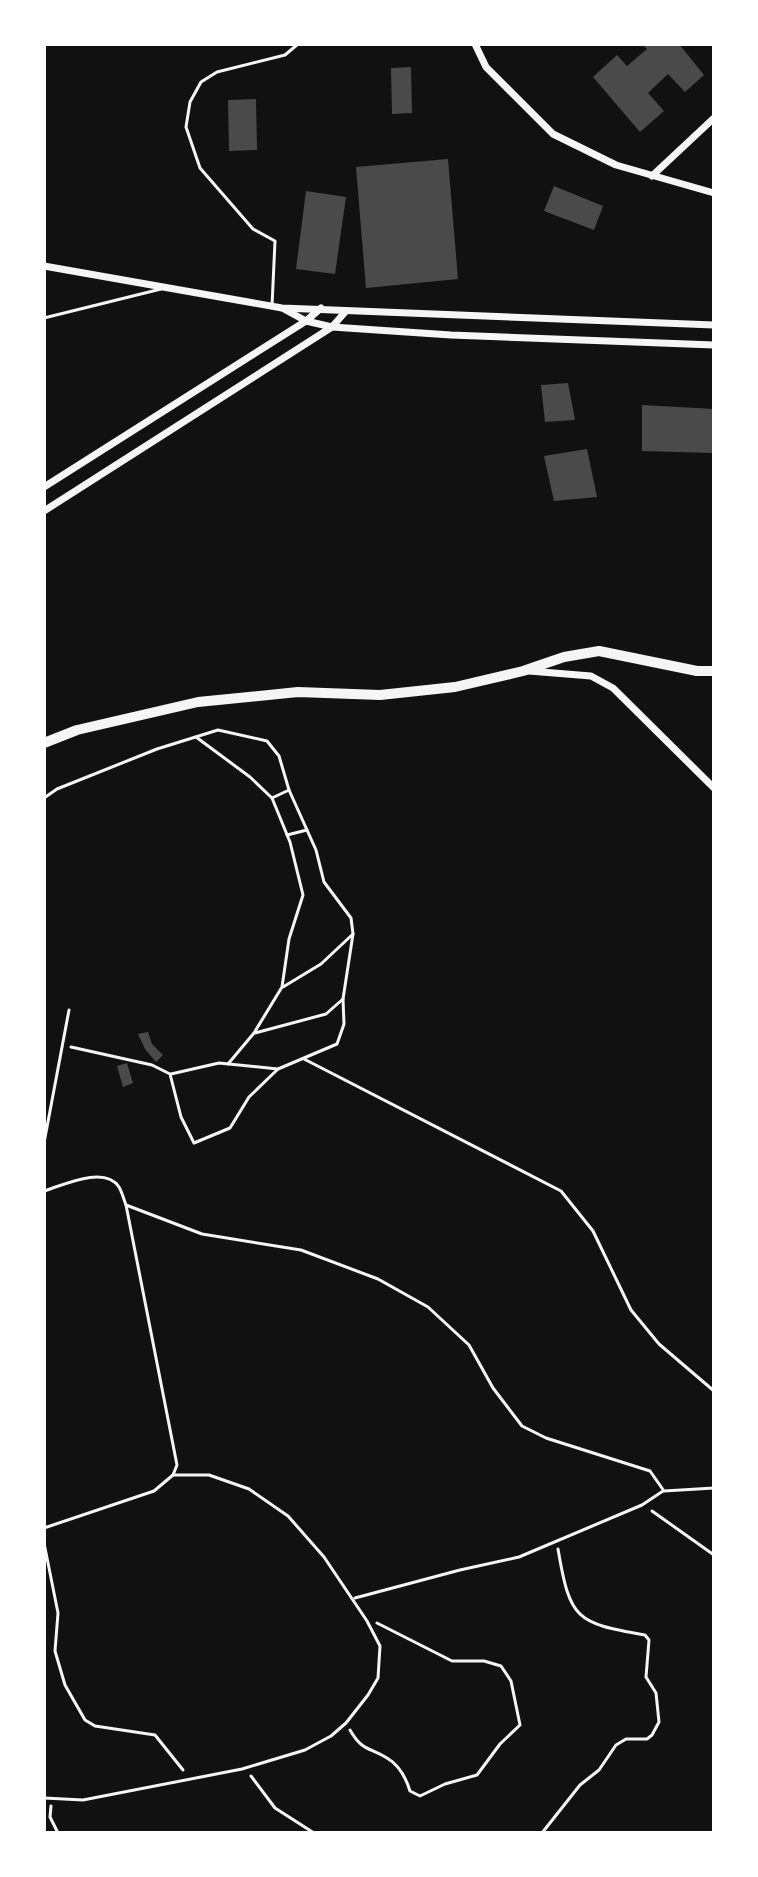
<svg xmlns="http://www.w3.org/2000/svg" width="758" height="1877" viewBox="0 0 758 1877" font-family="'DM Sans',sans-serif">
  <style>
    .building { fill: #4a4a4a }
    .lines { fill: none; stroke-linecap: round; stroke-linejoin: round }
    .path { stroke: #f5f5f5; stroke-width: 3 }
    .service { stroke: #f5f5f5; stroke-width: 3 }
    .minor { stroke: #f5f5f5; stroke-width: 7 }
    .secondary { stroke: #f5f5f5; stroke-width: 10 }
  </style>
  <rect width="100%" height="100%" fill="#111"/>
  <g class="building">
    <path d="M642 44H679L704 75 685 92 668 74 648 93 664 111 640 132 593 77 617 55 627 66 647 49Z"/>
    <path d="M411 67 412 113 392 114 391 68Z"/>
    <path d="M256 99 257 150 229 151 228 100Z"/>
    <path d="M448 159 458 279 366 288 356 167Z"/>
    <path d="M554 186 603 206 594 230 544 211Z"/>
    <path d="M306 191 346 197 335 274 296 269Z"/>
    <path d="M568 383 575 420 545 422 541 385Z"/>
    <path d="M642 405 714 409V453L642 451Z"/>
    <path d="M587 449 597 497 554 501 544 456Z"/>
    <path d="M148 1032 152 1044 163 1055 156 1062 145 1049 138 1034Z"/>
    <path d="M127 1063 133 1083 123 1087 117 1066Z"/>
  </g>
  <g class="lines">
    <g class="path">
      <path d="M196 737 250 777 272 798 290 842 303 895 289 939 282 987 254 1033 228 1064"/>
      <path d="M44 798 57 789 157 749 218 730 267 741 279 756 289 790 316 850 324 882 351 918 353 934 343 999 344 1024 337 1044 278 1069 249 1097 230 1128 194 1143 181 1117 170 1074 152 1065 71 1047"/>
      <path d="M272 798 289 790"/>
      <path d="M287 835 307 830"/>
      <path d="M283 987 321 964 353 934"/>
      <path d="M255 1033 326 1014 343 999"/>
      <path d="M304 1059 561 1191 593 1231 631 1310 659 1344 714 1391"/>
      <path d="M171 1074 219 1063 278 1069"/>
      <path d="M652 1511 714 1555"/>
      <path d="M44 1543 58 1613 55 1651 65 1685 85 1720 95 1726 155 1735 183 1770"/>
      <path d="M350 1730C362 1751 369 1747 387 1758 399 1765 406 1778 410 1791L420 1796 445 1784 477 1775 500 1744 520 1725 511 1681 501 1666 484 1661H452L377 1623"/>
      <path d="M251 1776 275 1808 314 1833"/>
      <path d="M51 1806 50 1817 58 1833"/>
      <path d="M542 1833 580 1785 599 1770 616 1745 626 1739H647L652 1735 659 1722 656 1693 646 1677 649 1640 645 1635C576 1623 570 1620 558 1549"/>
    </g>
    <g class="service">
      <path d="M272 306 275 241 253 229 200 168 186 127 190 102 201 82 217 72 285 55 298 44"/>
      <path d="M44 318 161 289"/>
      <path d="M44 1143 69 1010"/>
      <path d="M44 1191C63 1185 105 1165 119 1187 122 1192 124 1200 126 1205L177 1465 173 1475 154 1491 44 1528"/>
      <path d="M126 1205 202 1234 301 1250 378 1279 428 1307 469 1345 493 1388 522 1426 546 1438 650 1471 664 1491 714 1488"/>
      <path d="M355 1598 460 1570 519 1557 642 1505 663 1491"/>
      <path d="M44 1798 83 1800 242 1769 305 1750 331 1736 346 1723 368 1695 378 1678 380 1646 367 1621 324 1557 288 1516 249 1489 209 1475H173"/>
    </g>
    <g class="minor">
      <path d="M475 44 486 67 553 134 616 165 714 193"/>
      <path d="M652 176 714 118"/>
      <path d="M44 266 282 308 714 325"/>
      <path d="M284 309 306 321 332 327 451 335 714 345"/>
      <path d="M44 487 306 321 321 308"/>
      <path d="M44 511 332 327 346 311"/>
      <path d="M529 671 591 676 613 688 714 788"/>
    </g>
    <path class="secondary" d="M44 743 77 730 198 702 298 692 380 695 455 687 523 671 564 657 599 651 697 671H714"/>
  </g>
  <rect width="758" height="1877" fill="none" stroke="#ffffff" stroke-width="92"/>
</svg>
